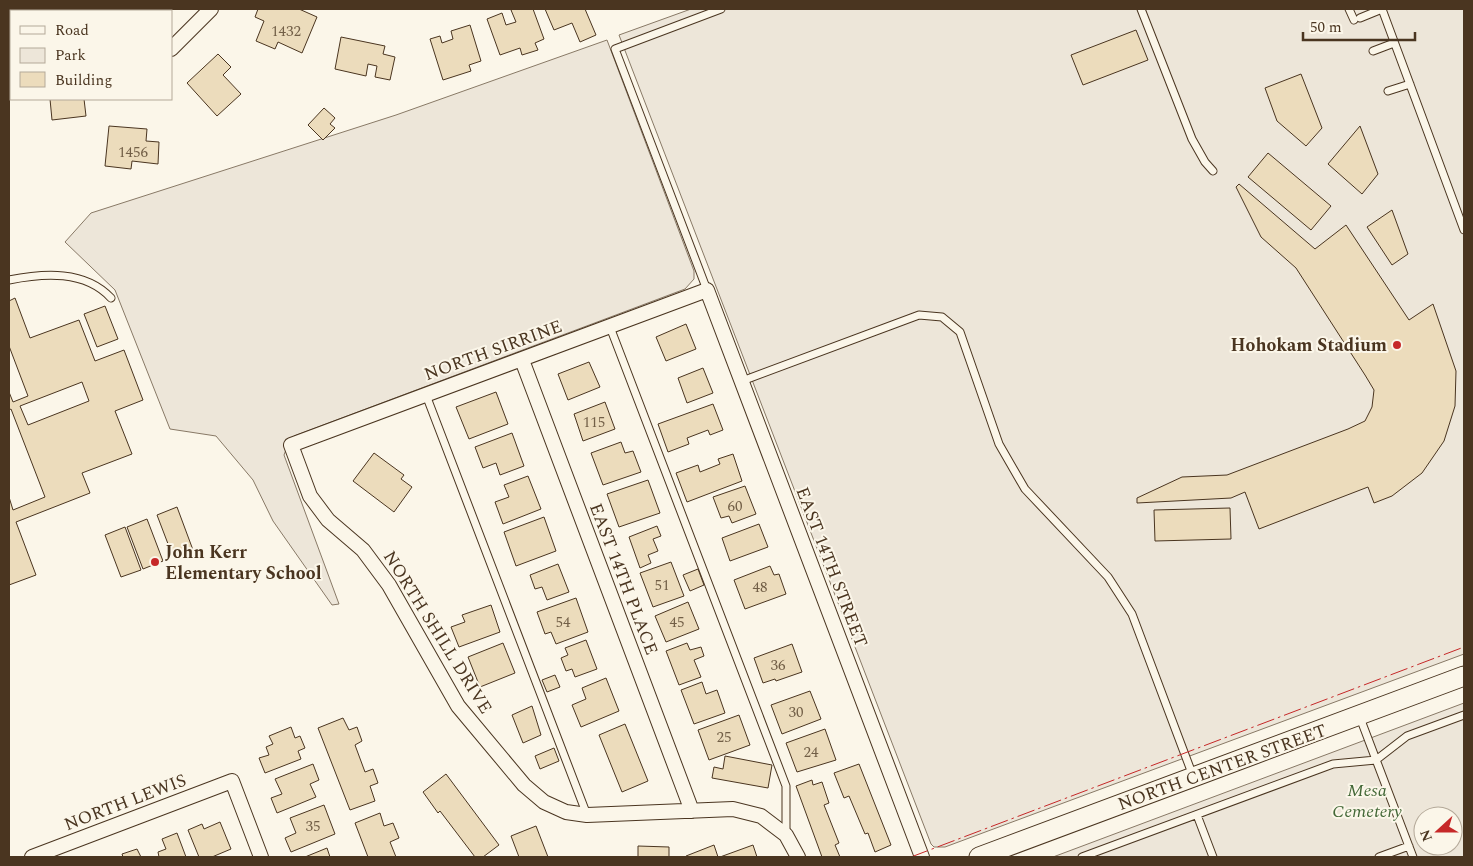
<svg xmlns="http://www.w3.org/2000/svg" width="1473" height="866" font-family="Spectral,serif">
<rect width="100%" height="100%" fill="#fbf6e9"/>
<path fill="#ede6d9" stroke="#887966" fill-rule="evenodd" d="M691,9H1464V654L945,847H934L931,844L619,35Z
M607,40L694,271V279L685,289L294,436L289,442L284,455L339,604L332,605L273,521L253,480L216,436L170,429L115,290L65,242L91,213L396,115Z
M1464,703V857H1053ZM1423,816H1453V846H1423Z"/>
<path fill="#ecdcbc" stroke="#4a3520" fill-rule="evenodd" d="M84,9H139L140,10L85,11Z
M258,9H299L317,17L302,53L278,42L275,49L256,41L264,21L255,17Z
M514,9H533L544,39L535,43L538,50L522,55L520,48L500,55L487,19L502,13L506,25L516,22L511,10Z
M545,9H585L596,35L580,42L572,23L554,30Z
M470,25L481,61L469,65L471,71L443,80L430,39L440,36L442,43L453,39L451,31Z
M1136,30L1148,60L1083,85L1071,55Z
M341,37L385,46L383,54L395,57L390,80L375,77L377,66L368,64L366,76L335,69Z
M218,54L231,67L223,75L241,94L217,116L187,83Z
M1301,74L1322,128L1306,146L1277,121L1265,88Z
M50,99H84L86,116L52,120Z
M324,108L335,118L330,124L335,128L323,140L308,125Z
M109,126L147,129L146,141L159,142L158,164L132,161L131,169L105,166Z
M1360,126L1378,174L1362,194L1328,164Z
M1268,153L1331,206L1311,230L1248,177Z
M1239,184L1315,249L1346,225L1409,320L1433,304L1456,371L1455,406L1444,441L1422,473L1392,496L1374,503L1368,487L1259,529L1245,492L1231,498L1137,503V498L1182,477L1227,475L1348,429L1365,421L1372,407L1374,390L1365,375L1296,268L1261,237L1236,187Z
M1392,210L1408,254L1392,265L1367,227Z
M15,298L30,338L79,320L95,361L124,350L143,400L115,411L132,454L82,473L90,493L16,522L36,575L9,585V497L13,510L45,497L11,409L9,410V392L13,402L28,396L9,346V301ZM82,382L89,401L28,425L20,406Z
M105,306L118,339L97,347L84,314Z
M686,324L696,349L666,361L656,337Z
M589,362L600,387L568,400L558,374Z
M703,368L713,393L687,403L678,378Z
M496,392L508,424L469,439L456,407Z
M605,402L615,429L583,441L574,414Z
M713,404L723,430L710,435L708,430L687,438L689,444L668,452L658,424Z
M512,433L524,466L500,475L496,463L483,468L475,447Z
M621,442L625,453L633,451L641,472L603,485L591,453Z
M374,453L404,475L401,479L412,487L394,512L353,481Z
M733,454L742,481L687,502L676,473L698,465L700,472L720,464L718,459Z
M528,476L541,509L503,524L495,502L509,497L504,485Z
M648,480L660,513L619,527L607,494Z
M745,486L756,514L732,523L729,516L721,518L713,497Z
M177,507L193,550L173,557L157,515Z
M1230,508L1231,539L1155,541L1154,510Z
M544,517L556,551L516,566L504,532Z
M147,519L163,561L143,569L127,527Z
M759,524L768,547L730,561L722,538Z
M657,526L661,536L653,539L658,551L648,555L651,563L640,568L629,537Z
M125,527L141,570L121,577L105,535Z
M671,562L684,596L653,607L640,573Z
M558,564L569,592L547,600L542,587L535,589L530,575Z
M770,566L774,575L779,574L786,594L745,609L734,580Z
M698,569L704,585L690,591L683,575Z
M576,598L588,632L556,644L551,632L545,634L537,612Z
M688,602L699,629L666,642L655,616Z
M491,605L500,632L459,647L451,627L465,622L462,615Z
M586,640L597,669L575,677L572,669L566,671L561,658L568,655L565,648Z
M503,643L515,673L480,687L468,657Z
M687,643L690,650L701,647L704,656L694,660L701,677L679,685L666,651Z
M792,644L802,672L776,681L775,679L763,683L754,658Z
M555,675L560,687L547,692L542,680Z
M606,678L619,711L581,727L572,705L586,699L582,688Z
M702,682L706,694L717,690L725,713L694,724L681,690Z
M810,691L821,719L782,734L771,705Z
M532,706L541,735L523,743L512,715Z
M739,715L750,745L709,760L698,730Z
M343,718L349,730L357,727L362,741L355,745L365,772L373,769L378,783L370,786L375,801L350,810L318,728Z
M625,724L648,781L622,792L599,735Z
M291,727L295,738L300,736L305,748L298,751L301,759L265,773L259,758L269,755L266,747L273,744L269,736Z
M825,729L836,760L797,772L786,743Z
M554,748L559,761L540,769L535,756Z
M725,756L772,765L768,788L712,778L714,767L723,769Z
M313,764L319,780L310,784L316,797L277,813L271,798L282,794L275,779Z
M859,764L891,845L875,852L868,833L865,834L849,796L844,798L834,773Z
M446,774L499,845L483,857H475L440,811L438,813L423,792Z
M812,780L813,785L822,782L829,803L824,805L839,843L835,845L840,857H822L796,786Z
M324,805L335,834L291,852L285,838L296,833L290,818Z
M380,813L384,826L393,823L399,838L390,842L396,857H368L355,823Z
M220,822L231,849L212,857H199L188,830L202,824L204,829Z
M536,826L548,857H519L511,836Z
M177,833L186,857H159L158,852L166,849L162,839Z
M714,845L718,857H686V856Z
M753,845L757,857H720Z
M638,846L669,847V857H638Z
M327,848L330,857H305Z
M137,849L141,857H123L122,854Z"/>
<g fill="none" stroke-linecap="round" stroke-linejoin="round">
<g stroke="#4a3520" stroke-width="9">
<path id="lane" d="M1141,9L1192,139L1205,162L1213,171
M1349,9L1354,20
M1382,9L1464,230
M1360,18L1382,9
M1373,51L1394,43
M1388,91L1410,84
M9,280C44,273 85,270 111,298
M707,290L615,49L721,9
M610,327L786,786V835
M742,381L919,315L942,317L960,332L999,444L1025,489L1108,577L1132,614L1193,776
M426,395L587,815
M1359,715L1413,857
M1197,815L1213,857
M1082,857L1333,764L1376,760L1407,736L1464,715
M1379,857L1409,846"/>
</g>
<g stroke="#4a3520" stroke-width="16">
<path id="street" d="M171,49L211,9
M522,360L692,811
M32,857L232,781L261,857
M798,857L786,835L761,816L733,809L587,815L566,812L544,802L524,785L458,706L389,585L363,550L328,520L310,496L291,445L707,290L922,857"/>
</g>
<g stroke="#4a3520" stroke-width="21">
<path id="secondary" d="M979,857L1464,676"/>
</g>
<use href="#lane" stroke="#fbf6e9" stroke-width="7"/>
<use href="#street" stroke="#fbf6e9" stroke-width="14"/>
<use href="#secondary" stroke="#fbf6e9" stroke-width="19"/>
<path stroke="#c62828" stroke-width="1" stroke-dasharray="18 4 2.5 4" stroke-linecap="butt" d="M911,857L1464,647"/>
</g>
<g fill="#c62828" stroke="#fbf6e9" stroke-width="2">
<circle cx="1397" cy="345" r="5"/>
<circle cx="155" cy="562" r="5"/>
</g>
<g text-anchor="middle" stroke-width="4" stroke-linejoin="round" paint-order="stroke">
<g font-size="15" fill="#725f47">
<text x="286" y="36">1432</text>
<text x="133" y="157">1456</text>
<text x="594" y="427">115</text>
<text x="735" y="511">60</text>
<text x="662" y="590">51</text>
<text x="760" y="592">48</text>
<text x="563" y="627">54</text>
<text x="677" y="627">45</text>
<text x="778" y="670">36</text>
<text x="796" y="717">30</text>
<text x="724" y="742">25</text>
<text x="811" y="757">24</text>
<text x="313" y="831">35</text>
</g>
<g font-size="18" font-weight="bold" fill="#4a3520" stroke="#fbf6e9" text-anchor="end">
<text x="1387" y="351">Hohokam Stadium</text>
<text x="165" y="558" text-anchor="start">John Kerr<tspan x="165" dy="21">Elementary School</tspan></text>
</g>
<g font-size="18" fill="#4a3520" stroke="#fbf6e9">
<text transform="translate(493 350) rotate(-20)" y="6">NORTH SIRRINE</text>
<text transform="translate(832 567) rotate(69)" y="6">EAST 14TH STREET</text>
<text transform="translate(624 579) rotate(69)" y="6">EAST 14TH PLACE</text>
<text transform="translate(438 632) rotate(58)" y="6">NORTH SHILL DRIVE</text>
<text transform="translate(1222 767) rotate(-20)" y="6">NORTH CENTER STREET</text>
<text transform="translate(125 802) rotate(-21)" y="6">NORTH LEWIS</text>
</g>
<g font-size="18" font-style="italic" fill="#436837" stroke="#fbf6e9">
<text x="1367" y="796">Mesa<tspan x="1367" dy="21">Cemetery</tspan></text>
</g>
</g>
<rect width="1473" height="866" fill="none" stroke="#4a3520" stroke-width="20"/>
<rect x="10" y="10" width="162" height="90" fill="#fbf6e9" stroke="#b4a999"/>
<rect x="20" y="26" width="25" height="8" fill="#fbf6e9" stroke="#b4a999"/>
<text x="55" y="35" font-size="15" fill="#4a3520">Road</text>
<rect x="20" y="48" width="25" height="15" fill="#ede6d9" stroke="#b4a999"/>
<text x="55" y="60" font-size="15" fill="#4a3520">Park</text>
<rect x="20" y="72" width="25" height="15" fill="#ecdcbc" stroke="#b4a999"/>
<text x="55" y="85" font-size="15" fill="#4a3520">Building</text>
<g transform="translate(1438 831) rotate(249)"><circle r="24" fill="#fbf6e9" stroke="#b4a999"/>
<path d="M0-4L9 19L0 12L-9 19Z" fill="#c62828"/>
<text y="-8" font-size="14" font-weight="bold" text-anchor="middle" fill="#4a3520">N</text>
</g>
<path d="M1303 32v8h112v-8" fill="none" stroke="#4a3520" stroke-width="2.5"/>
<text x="1310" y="32" font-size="15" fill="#4a3520" stroke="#fbf6e9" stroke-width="4" paint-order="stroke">50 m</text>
</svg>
